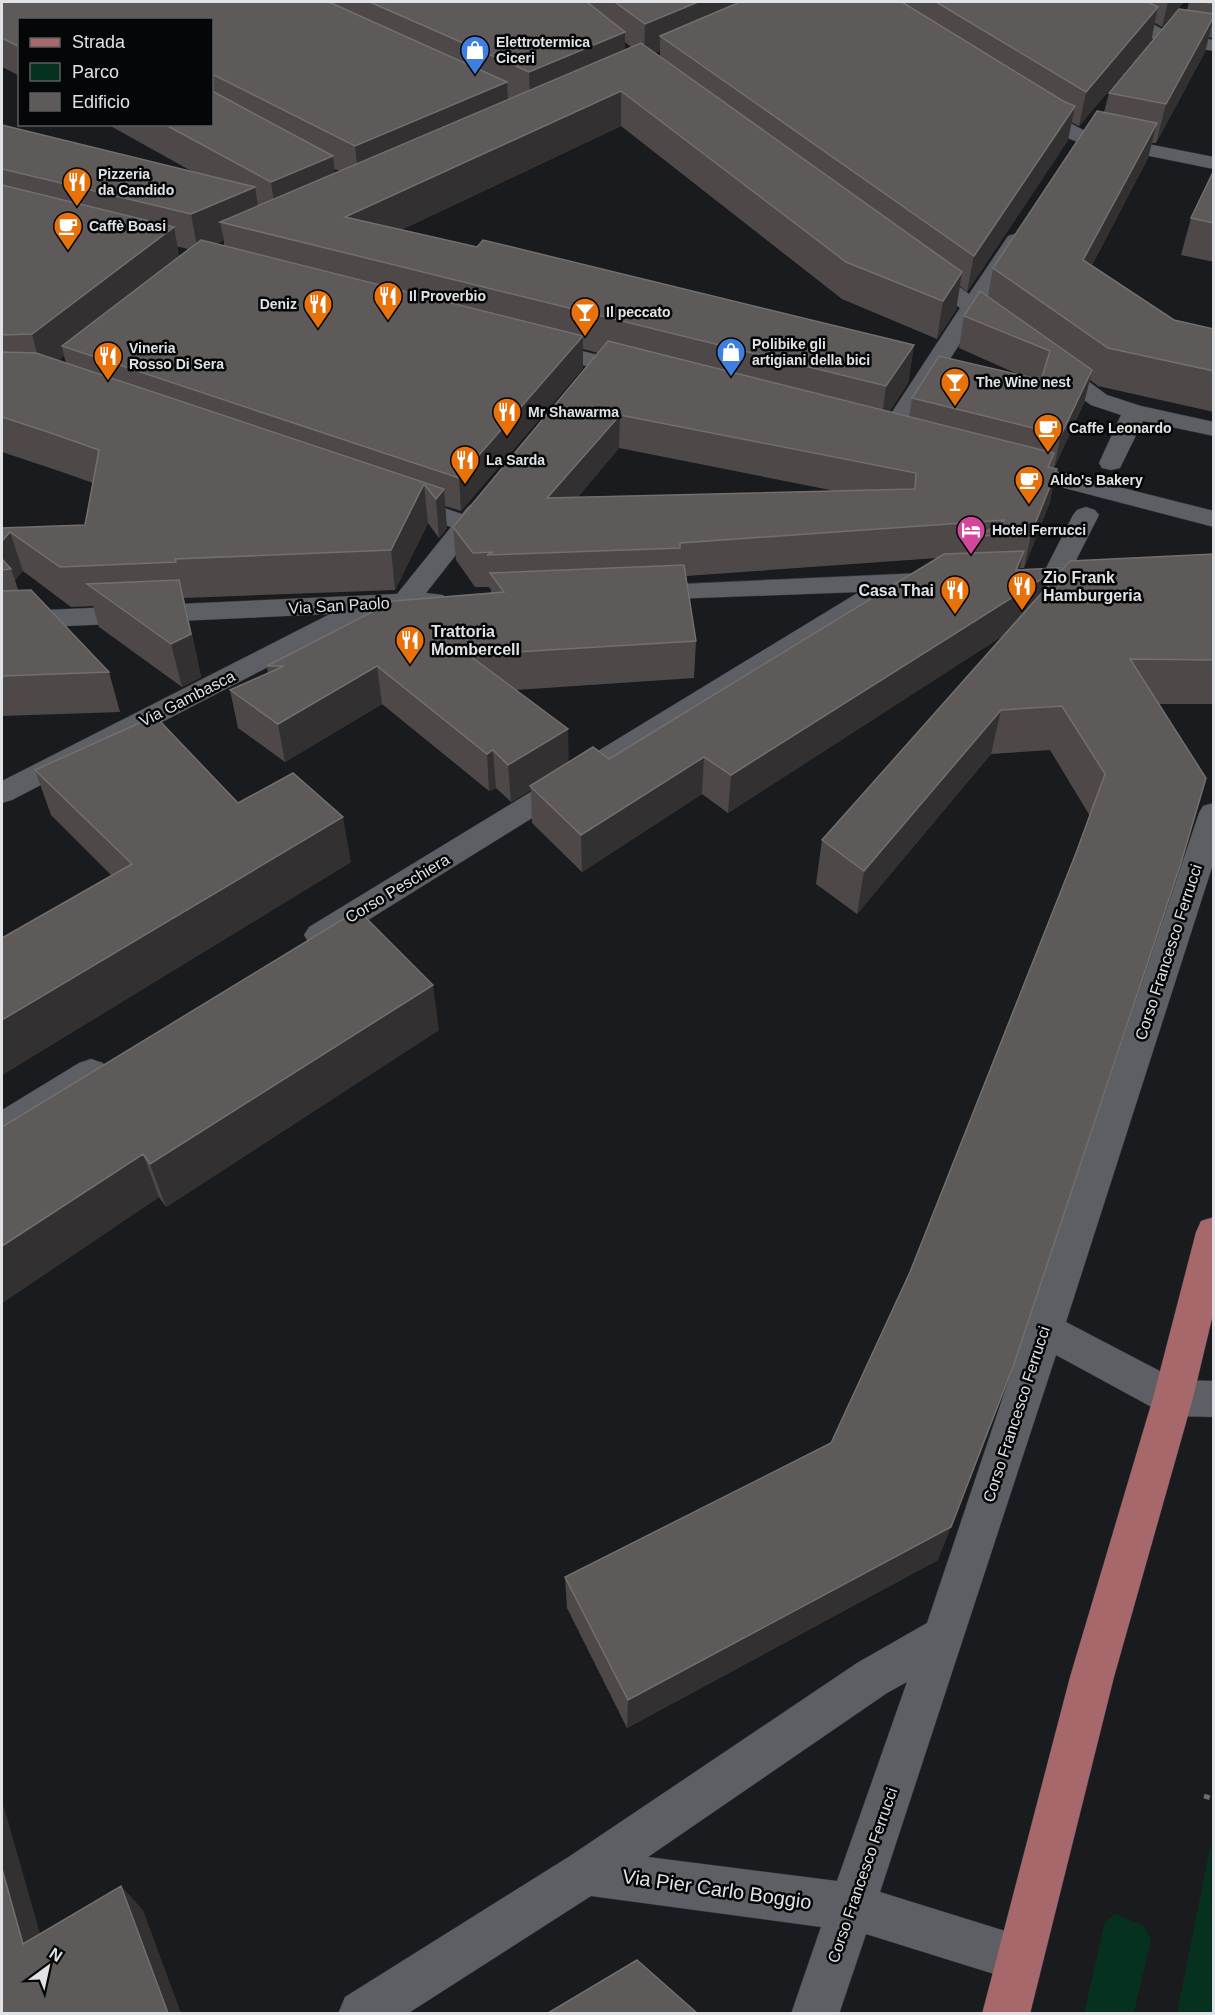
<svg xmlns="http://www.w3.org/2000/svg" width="1215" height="2015" font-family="Helvetica,sans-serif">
<rect width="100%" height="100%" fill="#191b1e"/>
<path fill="#07311f" d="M1211,1843L1213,2013H1177Z
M1115,1914L1144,1926L1151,1939L1134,2013H1084L1105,1922Z"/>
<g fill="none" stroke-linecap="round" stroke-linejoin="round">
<g stroke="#353639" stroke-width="1">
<path id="minor" d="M1093,2H1114L1169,33L1214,40V51L1158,42Z
M1031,102L1087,132L1214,157V169L1075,141L1057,134L1024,112L1021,108L1024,104Z
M1015,234L1022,236L1026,240L984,305L1017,332L1014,337C998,341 987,329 975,320L898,440L889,442L880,440L877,435L960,308L911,270L914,265H930L969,294L1008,236Z
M538,340L642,366L646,371L642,376L634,378L530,352L527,347L530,342Z
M1050,357L1058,359L1107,395L1141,406L1214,422V436L1143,421L1120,468L1111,470L1102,468L1099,463L1121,415L1091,405L1042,369L1038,364L1042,359Z
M1012,460L1214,511V527L1003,472L1000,467L1003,462Z
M403,494L462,514C470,503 475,500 488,504L492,509L426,593L443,595L447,601L443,607L374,612L12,800L2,803V781L330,614L2,629V612L397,594L451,527L394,507L390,502L394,497Z
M1086,507L1095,510L1099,515L1068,576L1064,582L1055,584L1046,582L1042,576L1073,515L1077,510Z
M944,572L953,574L957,580L953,586L899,590L331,943L320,947L309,943L304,935L309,927L859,592L645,600L636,598L632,592L636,586Z
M1214,803V861L1066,1322L1177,1380L1214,1381V1417L1173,1416L1159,1411L1056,1355L880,1892L1037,1941L1044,1958L1037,1975L1020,1982L866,1934L839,2014H791L821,1927L591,1896L407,2014H338L345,1997L570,1856L857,1663L927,1623L1199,813L1203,806ZM907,1682L837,1881L648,1857L887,1693Z
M91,1059L103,1063L108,1073L103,1083L14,1137L2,1141V1110L79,1063Z"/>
</g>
<g stroke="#353639" stroke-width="1">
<path id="major" d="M1214,1217V1310L1193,1398L1114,1677L1030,2014H982L1070,1677L1153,1398L1196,1232L1201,1221Z"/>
</g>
<path stroke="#6a6c6f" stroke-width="4.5" stroke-dasharray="6 4" stroke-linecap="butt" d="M1204,1796L1214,1799"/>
<use href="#minor" fill="#5d5f64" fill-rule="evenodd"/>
<use href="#major" fill="#a6686a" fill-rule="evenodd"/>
</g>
<path fill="#4e4948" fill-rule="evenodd" d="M2,2H1184L1162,27L1155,23L1151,41L1079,126L1071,122L1068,140L967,292L960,286L956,310L937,339L842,299L621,126L401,230L914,345L908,383L889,412L909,417L912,398L1022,376L959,348L964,316L988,296L993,268L1104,112L1109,93L1187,10L1189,2H1214V36L1212,38L1209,37L1205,52L1156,143H1152L1148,158L1092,265L1174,320L1214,329V412L1098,386L1090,380L1084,403L1054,468L1050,502L1024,568H1020L1019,570L1059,568L1058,574L1214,554V704H1159L938,1560L627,1728L567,1608L565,1577L831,1443L910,1272L1076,853L1090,816L1050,750L991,754L857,914L816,884L822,840L1004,635L728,813L702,794L582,872L532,823L531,790L511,802L496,788L489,791L382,704L285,762L238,728L230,690L268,673L267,666L491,593V589H490L489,587H475L456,560L453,527L598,353L583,349V368L461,511L445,506L447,528L439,538L428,523L395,590L184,598L201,677L182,687L99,627L93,606L71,607L23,571L15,580L18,590L109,672L120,712L2,716V528L85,525L93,483L62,472L2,452V125L193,172L107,124H212V20H20V76L2,67ZM625,42L631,47L625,50ZM660,51V56L655,53ZM334,169L340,171L335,174ZM224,240V246L216,244ZM177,247H180L188,249L179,256ZM64,356L66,363L59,360ZM619,448L835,491L577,498ZM937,558L609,759L569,762L516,690L694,678L696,641L686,576Z
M1214,170V262L1181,255L1191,218Z
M35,770L238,803L351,862L2,1075V938L111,875L51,815Z
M439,1030L166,1207L159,1197L2,1303V1127Z"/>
<path fill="#323030" d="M698,2H774L660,36V51L644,57L645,24Z
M1168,2H1184L1162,27Z
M1158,7L1151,41L1079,126L1086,92Z
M1214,16L1205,52L1156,143L1166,104Z
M625,32V65L530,107L529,72Z
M507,82L509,116L359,182L355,146Z
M621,91V126L350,254L345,217Z
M1075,106L1068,140L967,292L974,256Z
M1157,123L1148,158L1075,297L1083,260Z
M333,156L337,191L276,217L271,182Z
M255,187L261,224L220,222L224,240L198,252L191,214Z
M174,227L181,265L62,346L64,356L42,373L32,334Z
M962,272L956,310L937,339L943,301Z
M583,336V368L461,511L459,478Z
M914,345L908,383L881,424L886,386Z
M1092,370L1084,403L1054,468L1061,435Z
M620,415L619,448L548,532L547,498Z
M1057,469L1050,502L1024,568L1031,534Z
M424,484L428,523L395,590L391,550Z
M444,489L447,528L439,538L436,499Z
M10,532L23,571L15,580L11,569L2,570V541Z
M1024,551L1015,588L1059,568L1050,605L728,813L731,775L1016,570Z
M179,580L201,677L182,687L171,644Z
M377,666L382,704L285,762L278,724Z
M1001,710L991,754L857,914L864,871Z
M568,729L569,766L530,786L531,790L511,802L508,765Z
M493,750L496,788L489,791L487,754Z
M704,757L702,794L582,872L581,835Z
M343,817L351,862L2,1075V1020Z
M433,985L439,1030L166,1207L150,1164Z
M143,1154L159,1197L2,1303V1246Z
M951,1527L938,1560L627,1728L628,1700Z
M2,1800L49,1965L23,1944L2,1869Z
M121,1886L143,1910L181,2013H168Z"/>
<path fill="#5e5a59" stroke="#726f6f" stroke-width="1.5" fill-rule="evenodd" d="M2,2H329L507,82L355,146L212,74V20H20V47L2,38Z
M370,2H587L625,32L529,72Z
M615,2H698L645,24Z
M740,2H902L1063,101L1075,106L974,256L660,36Z
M936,2H1148L1158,7L1086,92Z
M1200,2H1214V3Z
M1179,9L1214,14V16L1166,104L1109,93Z
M641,43L962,272L943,301L846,262L621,91L345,217L477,247L483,240L914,345L886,386L220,222Z
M212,91L333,156L271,182L164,124H212Z
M1097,111L1157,123L1083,260L1174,320L1214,329V371L1108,348L993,268Z
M2,125L255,187L191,214L2,169Z
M1214,170V223L1191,218Z
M2,185L174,227L32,334L2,335Z
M201,240L583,336L459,478L62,346Z
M980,291L1092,370L1061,435L912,398L939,356L1041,380L1050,351L964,316Z
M608,341L1054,453L1048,467L1057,469L1031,534L979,536L1005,520L680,543V548L487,555L493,552L473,553L453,527ZM620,415L916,473L915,489L547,498Z
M2,352L36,353L444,489L436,499L424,484L391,550L175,559L176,562L60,567L10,532L2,541V528L85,525L99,450L51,433L2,417Z
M1024,551L1016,570L1059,568L731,775L704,757L581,835L530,786L593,747L609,759L944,554Z
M1214,554V660L1130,659L1206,778L1181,863L1014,1364L951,1527L628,1700L565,1577L831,1443L910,1272L1076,853L1105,774L1062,706L1001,710L864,871L822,840L1070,561Z
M2,559L11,569L2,570Z
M684,565L696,641L469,655L568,729L508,765L493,750L487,754L377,666L278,724L230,690L284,666H267L393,601L504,592L490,573Z
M179,580L191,634L171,644L87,584Z
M31,590L109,672L2,676V591Z
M155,716L238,803L293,773L343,817L2,1020V938L132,864L35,770Z
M358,910L433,985L150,1164L143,1154L2,1246V1127Z
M2,1869L23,1944L121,1886L168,2013H2Z
M637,1960L697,2013H548Z"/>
<defs>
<g id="shop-pin" transform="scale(1.5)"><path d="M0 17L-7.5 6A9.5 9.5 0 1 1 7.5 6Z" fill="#3f7fe0" stroke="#050607"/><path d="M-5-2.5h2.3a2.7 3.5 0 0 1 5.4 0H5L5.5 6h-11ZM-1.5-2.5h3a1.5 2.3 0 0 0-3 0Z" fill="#fff"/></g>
<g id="restaurant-pin" transform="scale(1.5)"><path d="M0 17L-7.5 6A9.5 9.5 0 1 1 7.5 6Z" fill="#e8710a" stroke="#050607"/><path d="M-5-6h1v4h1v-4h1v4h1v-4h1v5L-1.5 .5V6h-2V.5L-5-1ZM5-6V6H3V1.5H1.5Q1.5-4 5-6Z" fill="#fff"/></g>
<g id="cafe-pin" transform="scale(1.5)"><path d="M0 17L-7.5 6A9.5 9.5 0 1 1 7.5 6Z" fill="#e8710a" stroke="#050607"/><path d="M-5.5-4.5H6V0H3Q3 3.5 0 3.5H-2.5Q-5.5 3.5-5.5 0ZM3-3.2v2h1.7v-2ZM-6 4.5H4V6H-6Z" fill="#fff"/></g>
<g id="bar-pin" transform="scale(1.5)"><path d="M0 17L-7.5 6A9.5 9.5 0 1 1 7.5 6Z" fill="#e8710a" stroke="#050607"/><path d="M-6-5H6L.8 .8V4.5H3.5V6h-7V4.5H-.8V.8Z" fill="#fff"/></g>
<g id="hotel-pin" transform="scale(1.5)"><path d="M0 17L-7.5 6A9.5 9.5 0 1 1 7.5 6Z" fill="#d1479c" stroke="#050607"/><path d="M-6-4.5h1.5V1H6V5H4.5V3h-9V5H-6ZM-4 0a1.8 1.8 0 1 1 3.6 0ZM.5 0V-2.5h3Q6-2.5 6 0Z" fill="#fff"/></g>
</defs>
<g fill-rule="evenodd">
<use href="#shop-pin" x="475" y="50"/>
<use href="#restaurant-pin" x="77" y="182"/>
<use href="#cafe-pin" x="68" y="226"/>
<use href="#restaurant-pin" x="388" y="296"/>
<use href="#restaurant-pin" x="318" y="304"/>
<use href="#bar-pin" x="585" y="312"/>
<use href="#shop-pin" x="731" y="352"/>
<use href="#restaurant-pin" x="108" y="356"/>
<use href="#bar-pin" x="955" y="382"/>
<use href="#restaurant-pin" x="507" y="412"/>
<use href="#cafe-pin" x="1048" y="428"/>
<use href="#restaurant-pin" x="465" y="460"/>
<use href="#cafe-pin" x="1029" y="480"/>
<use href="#hotel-pin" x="971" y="530"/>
<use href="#restaurant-pin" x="1022" y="586"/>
<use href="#restaurant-pin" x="955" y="590"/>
<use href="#restaurant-pin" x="410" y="640"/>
</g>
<g text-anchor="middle" stroke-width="5" stroke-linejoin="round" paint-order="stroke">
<g font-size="14" font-weight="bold" fill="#e1e2e5" stroke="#050607" text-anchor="start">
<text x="496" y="47">Elettrotermica<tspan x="496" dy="16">Ciceri</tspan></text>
<text x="98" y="179">Pizzeria<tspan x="98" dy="16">da Candido</tspan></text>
<text x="89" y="231">Caffè Boasi</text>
<text x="409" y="301">Il Proverbio</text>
<text x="297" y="309" text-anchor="end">Deniz</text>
<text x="606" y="317">Il peccato</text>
<text x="752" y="349">Polibike gli<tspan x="752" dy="16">artigiani della bici</tspan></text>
<text x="129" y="353">Vineria<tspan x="129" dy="16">Rosso Di Sera</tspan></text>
<text x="976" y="387">The Wine nest</text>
<text x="528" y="417">Mr Shawarma</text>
<text x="1069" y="433">Caffe Leonardo</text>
<text x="486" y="465">La Sarda</text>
<text x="1050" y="485">Aldo's Bakery</text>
<text x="992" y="535">Hotel Ferrucci</text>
</g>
<g font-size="16" font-weight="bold" fill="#e1e2e5" stroke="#050607" text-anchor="start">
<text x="1043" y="583">Zio Frank<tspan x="1043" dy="18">Hamburgeria</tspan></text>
<text x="934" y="596" text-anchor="end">Casa Thai</text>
<text x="431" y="637">Trattoria<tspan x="431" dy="18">Mombercell</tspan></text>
</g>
<g font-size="16" fill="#e1e2e5" stroke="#050607">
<text transform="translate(339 605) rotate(-3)" y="6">Via San Paolo</text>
<text transform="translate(187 698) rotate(-27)" y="6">Via Gambasca</text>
<text transform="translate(397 888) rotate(-31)" y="6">Corso Peschiera</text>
<text transform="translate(1168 952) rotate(-72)" y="6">Corso Francesco Ferrucci</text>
<text transform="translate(1016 1414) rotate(-72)" y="6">Corso Francesco Ferrucci</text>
<text transform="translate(862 1875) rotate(-71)" y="6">Corso Francesco Ferrucci</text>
</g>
<g font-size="20" fill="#e1e2e5" stroke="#050607">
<text transform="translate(717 1889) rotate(8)" y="7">Via Pier Carlo Boggio</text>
</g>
</g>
<rect width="1215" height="2015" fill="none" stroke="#e1e2e5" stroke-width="6"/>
<rect x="18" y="18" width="195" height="108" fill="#050607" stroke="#5d5e60" stroke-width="1.5"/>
<rect x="30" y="38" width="30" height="9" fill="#a6686a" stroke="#5d5e60" stroke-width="1.5"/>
<text x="72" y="48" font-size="18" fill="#e1e2e5">Strada</text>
<rect x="30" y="63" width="30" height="18" fill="#07311f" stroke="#5d5e60" stroke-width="1.5"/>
<text x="72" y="78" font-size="18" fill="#e1e2e5">Parco</text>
<rect x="30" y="93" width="30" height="18" fill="#5e5a59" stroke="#5d5e60" stroke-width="1.5"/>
<text x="72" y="108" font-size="18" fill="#e1e2e5">Edificio</text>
<g transform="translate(48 1967) rotate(33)" stroke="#050607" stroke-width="4.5" paint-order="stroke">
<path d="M0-4.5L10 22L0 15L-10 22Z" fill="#e1e2e5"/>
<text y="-9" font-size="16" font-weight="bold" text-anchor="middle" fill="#e1e2e5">N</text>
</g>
</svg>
